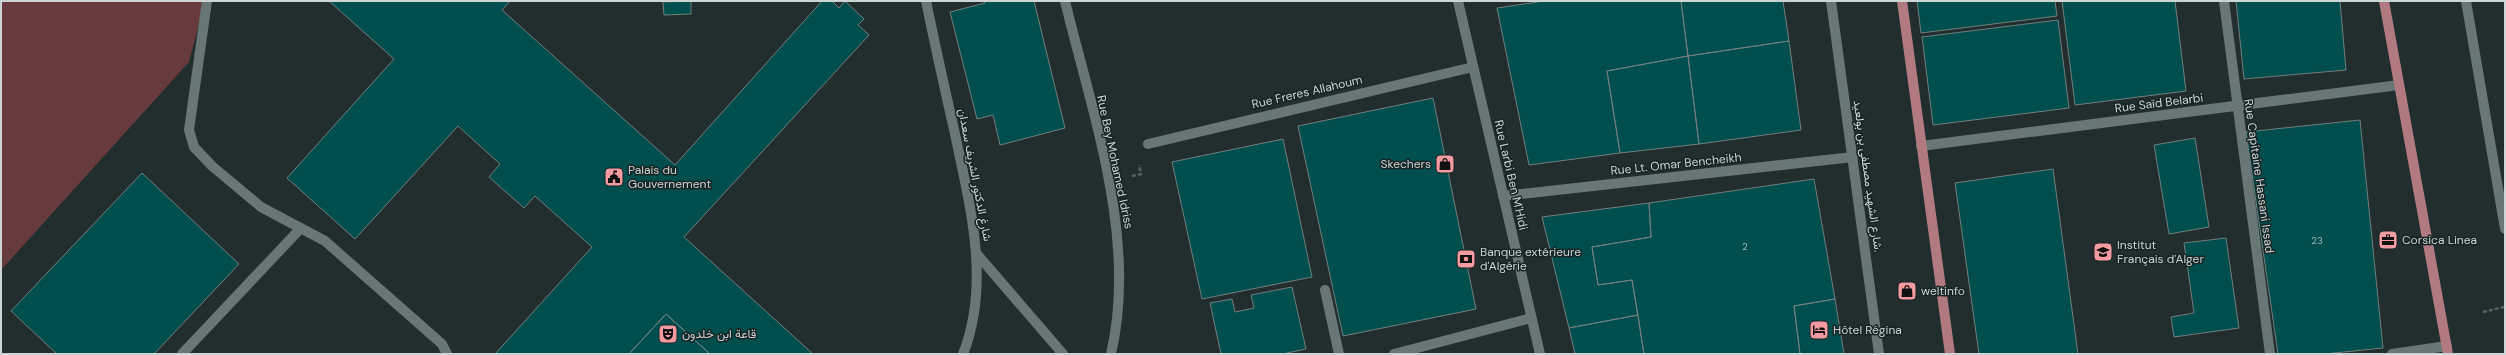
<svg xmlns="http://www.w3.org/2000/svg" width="2506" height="355" font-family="'DM Sans',Vazirmatn,sans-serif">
<rect width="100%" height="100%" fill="#222e2d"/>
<path fill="#673b3e" d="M1,1H205L189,62L1,270Z"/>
<path fill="#014e4e" stroke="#717f7e" d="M329,1H510L502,10L675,165L822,1H832L839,8L845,1L864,19L858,25L869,35L684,237L813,354H710L666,314L629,354H495L592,247L535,196L524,208L489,177L500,164L458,126L355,239L287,178L394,59Z
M691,1V14L664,15L663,2Z
M984,1H1034L1065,128L1000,145L993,115L977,119L950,12L985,3Z
M1544,1H1681L1688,56L1607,71L1620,153L1529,165L1497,8Z
M1681,1H1783L1789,41L1688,56Z
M1917,1H2055L2057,16L1921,33Z
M2062,1H2175L2186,91L2075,105Z
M2236,1H2340L2346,70L2244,79Z
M2058,20L2069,108L1933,125L1922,37Z
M1789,41L1801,130L1699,144L1688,56Z
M1688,56L1699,144L1620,153L1607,71Z
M1433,98L1476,309L1343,336L1298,126Z
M2360,120L2383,348L2324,354H2278L2246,132Z
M2195,138L2209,227L2169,234L2154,145Z
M1283,139L1312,277L1202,299L1172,162Z
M2053,169L2078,354H1979L1955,183Z
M142,173L239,264L154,354H57L11,311Z
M1814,179L1835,299L1794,306L1800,354H1644L1632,280L1598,285L1592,247L1651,237L1649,203Z
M1649,203L1651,237L1592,247L1598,285L1632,280L1638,315L1569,328L1542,217Z
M2226,238L2239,328L2174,337L2171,317L2194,313L2184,243Z
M1292,287L1306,349L1282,354H1221L1210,303L1232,299L1235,312L1254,308L1251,295Z
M1835,299L1844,354H1800L1794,306Z
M666,314L710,354H629Z
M1638,315L1644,354H1575L1569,328Z"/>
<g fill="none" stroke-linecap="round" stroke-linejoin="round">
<path stroke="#586262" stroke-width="2.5" stroke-dasharray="4 2" stroke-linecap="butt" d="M1132,176L1141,174L1139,165
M2483,312L2504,307L2505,309"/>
<path stroke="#697676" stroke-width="10" d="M207,1L189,130L194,147L212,166L261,207L325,241L442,344L447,354
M182,354L301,228"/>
<path stroke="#697676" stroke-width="10" d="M1065,1C1092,113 1138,239 1111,354
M2224,1L2270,354
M2466,1L2505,229
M1148,144L1473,67
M1921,146L2399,85
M1503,196L1853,157
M976,253L1063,354
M1325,290L1339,354
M1394,354L1531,318
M2392,354L2447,346"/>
<path stroke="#697676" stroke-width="10" d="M926,1C935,45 945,90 955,134C970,206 991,283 963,354
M1458,1L1540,354
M1831,1L1879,354"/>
<path stroke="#b17a80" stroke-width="10" d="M1902,1L1950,354
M2384,1L2448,354"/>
</g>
<defs>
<g id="shop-square" transform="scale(1)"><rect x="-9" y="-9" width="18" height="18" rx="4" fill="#f49aa1" stroke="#182424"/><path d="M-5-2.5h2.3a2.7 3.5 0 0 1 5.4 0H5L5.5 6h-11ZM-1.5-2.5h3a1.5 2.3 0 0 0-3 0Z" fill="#111"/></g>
<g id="civic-square" transform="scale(1)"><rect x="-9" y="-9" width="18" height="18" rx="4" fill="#f49aa1" stroke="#182424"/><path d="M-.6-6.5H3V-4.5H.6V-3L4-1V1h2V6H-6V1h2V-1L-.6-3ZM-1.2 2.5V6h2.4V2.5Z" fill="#111"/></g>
<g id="office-square" transform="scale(1)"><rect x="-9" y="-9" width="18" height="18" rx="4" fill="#f49aa1" stroke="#182424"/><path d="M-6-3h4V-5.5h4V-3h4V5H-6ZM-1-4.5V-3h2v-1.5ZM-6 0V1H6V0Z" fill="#111"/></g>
<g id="university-square" transform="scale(1)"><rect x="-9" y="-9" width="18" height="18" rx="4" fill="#f49aa1" stroke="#182424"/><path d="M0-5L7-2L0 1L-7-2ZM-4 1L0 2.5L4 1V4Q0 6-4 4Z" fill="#111"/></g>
<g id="bank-square" transform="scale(1)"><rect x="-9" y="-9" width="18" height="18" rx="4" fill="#f49aa1" stroke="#182424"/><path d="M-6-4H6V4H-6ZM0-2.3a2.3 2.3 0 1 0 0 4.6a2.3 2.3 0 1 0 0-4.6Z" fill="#111"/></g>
<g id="hotel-square" transform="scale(1)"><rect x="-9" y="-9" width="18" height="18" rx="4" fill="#f49aa1" stroke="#182424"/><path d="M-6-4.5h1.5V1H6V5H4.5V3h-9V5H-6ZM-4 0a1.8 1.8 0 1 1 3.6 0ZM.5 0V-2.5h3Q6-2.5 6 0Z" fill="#111"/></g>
<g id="theatre-square" transform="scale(1)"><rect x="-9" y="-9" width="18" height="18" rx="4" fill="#f49aa1" stroke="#182424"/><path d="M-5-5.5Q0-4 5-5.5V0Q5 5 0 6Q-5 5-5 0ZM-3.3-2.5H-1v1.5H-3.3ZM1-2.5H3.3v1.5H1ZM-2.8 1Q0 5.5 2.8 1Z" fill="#111"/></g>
</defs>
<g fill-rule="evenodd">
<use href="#shop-square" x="1445" y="164"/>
<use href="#civic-square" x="614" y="177"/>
<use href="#office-square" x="2388" y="240"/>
<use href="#university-square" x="2103" y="252"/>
<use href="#bank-square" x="1466" y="259"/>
<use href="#shop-square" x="1907" y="291"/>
<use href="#hotel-square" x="1819" y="330"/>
<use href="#theatre-square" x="668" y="334"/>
</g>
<g text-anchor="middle" stroke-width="3" stroke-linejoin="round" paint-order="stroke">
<g font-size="10" fill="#9ab2b2">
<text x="2317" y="244">23</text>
<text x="1745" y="250">2</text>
</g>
<g font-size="12" fill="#cdd4d4" stroke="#182424">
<text transform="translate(1307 92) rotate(-13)" y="4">Rue Freres Allahoum</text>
<text transform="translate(2159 103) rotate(-7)" y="4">Rue Saïd Belarbi</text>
<text transform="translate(1115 162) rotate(78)" y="4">Rue Bey Mohamed Idriss</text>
<text transform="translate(1676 164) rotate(-6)" y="4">Rue Lt. Omar Bencheikh</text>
<text transform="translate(975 175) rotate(79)" y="4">شارغ الدكتور الشريف سعدان</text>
<text transform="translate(1511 175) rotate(77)" y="4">Rue Larbi Ben M'Hidi</text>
<text transform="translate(1868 176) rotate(82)" y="4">شارع الشهيد مصطفى بن بولعيد.</text>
<text transform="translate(2259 176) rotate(82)" y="4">Rue Capitaine Hassani Issad</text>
</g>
<g font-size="12" fill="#cdd4d4" stroke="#182424" text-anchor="start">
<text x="1431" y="168" text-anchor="end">Skechers</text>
<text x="628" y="174">Palais du<tspan x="628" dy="14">Gouvernement</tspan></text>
<text x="2402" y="244">Corsica Linea</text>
<text x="2117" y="249">Institut<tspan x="2117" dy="14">Français d'Alger</tspan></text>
<text x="1480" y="256">Banque extérieure<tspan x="1480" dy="14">d'Algérie</tspan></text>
<text x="1921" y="295">weltinfo</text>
<text x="1833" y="334">Hôtel Régina</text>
<text x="682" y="338">قاعة ابن خلدون</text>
</g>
</g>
<rect width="2506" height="355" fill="none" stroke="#cdd4d4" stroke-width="4"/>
</svg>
